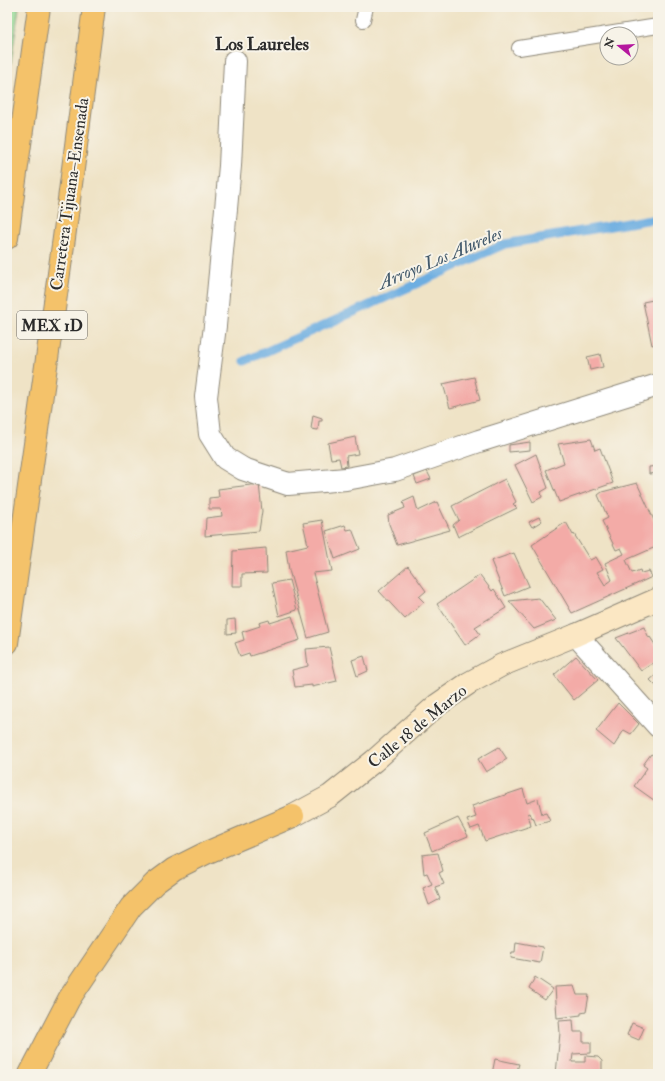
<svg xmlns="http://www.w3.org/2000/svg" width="665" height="1081" font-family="'IM FELL Double Pica',serif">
<rect width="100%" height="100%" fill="#f7f3e8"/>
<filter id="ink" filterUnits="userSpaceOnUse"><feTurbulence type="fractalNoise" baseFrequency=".025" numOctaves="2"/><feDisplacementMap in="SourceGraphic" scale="8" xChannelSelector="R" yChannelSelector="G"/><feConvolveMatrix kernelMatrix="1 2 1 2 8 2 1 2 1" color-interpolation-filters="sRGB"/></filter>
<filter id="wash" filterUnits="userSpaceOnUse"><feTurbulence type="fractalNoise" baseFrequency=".012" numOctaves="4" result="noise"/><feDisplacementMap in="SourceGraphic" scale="16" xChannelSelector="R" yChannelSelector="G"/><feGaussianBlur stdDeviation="0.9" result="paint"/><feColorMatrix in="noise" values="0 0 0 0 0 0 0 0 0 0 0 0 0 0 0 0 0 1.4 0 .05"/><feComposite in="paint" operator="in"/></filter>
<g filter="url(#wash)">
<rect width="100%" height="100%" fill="#efe3c6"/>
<path fill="#93da95" stroke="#5f8260" d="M7,7H19L7,91Z"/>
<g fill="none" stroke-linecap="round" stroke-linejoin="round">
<path stroke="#6daee1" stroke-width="9" d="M245,361L505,244L658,218"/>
</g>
<g id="blocks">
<path fill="#f3aba7" d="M658,299V343L652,345L643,302Z
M600,354L603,367L590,370L587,357Z
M474,377L480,400L450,408L443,384Z
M313,415L322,418V421H319L318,430L311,429Z
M355,437L358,454L346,456L347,466L341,467L339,458L331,459L328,443Z
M591,439L595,450L600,448L613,483L559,502L546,470L564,463L558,444Z
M530,442V450L509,452V445Z
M536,454L548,488L541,492L542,497L533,502L515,465Z
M658,466V473L649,474V467Z
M427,471L431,479L417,484L414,476Z
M505,479L516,502L513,504L517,508L458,537L453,525L459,520L452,506Z
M637,483L658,529V546L626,560L632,573L640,570L641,573L649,571L652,577L572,613L532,545L566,522L573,535L574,534L590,560L596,557L603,569L597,572L605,585L612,580L605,563L624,554L621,548L616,550L602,521L608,518L598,495L602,492Z
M259,484L262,511L259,531L205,536L206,518L222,516L221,509H209V498L219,497L218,489Z
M414,497L418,511L437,502L450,530L397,545L389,524L388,515L405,508L403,502Z
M539,517L542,521L532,527L529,522Z
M322,520L332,571L313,573L328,632L308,638L289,570L286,550L308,545L303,523Z
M345,525L347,530L352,529L360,549L335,559L326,531Z
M266,548L267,573L242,574V586H232L233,551Z
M514,553L529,586L505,596L491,561Z
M408,566L426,591L419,597L424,602L405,619L379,591Z
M480,575L492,591L494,589L506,608L475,627L480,634L465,645L437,604Z
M289,580L297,610L279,616L272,583Z
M539,598L556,620L534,629L509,601Z
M292,616L300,640L250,656L249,653L240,656L235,643L244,640L242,632L260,626L259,623L269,620L270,623Z
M235,619L236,633L227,634V620Z
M644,627L649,638L650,637L656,646L658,644V672L653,663L641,671L616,638Z
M329,647L337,681L312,687V685L295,687L292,670L308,666L306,649Z
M364,656L368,671L357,676L352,660Z
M576,656L598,680L574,700L554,675Z
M658,673V688L650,680Z
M618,703L639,724L631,734L624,730L614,746L596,731Z
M499,747L507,759L486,772L478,759Z
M651,754L658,758V803L634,786L647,768L643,765Z
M523,789L527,803L538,799L542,814L546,813L550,821L536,825L533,817L532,818L530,813L528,814L531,826L485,841L479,826L471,829L467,820L476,817L472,806Z
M458,818L468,836L432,851L425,833Z
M438,853L443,871L439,873L444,884L435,887L440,899L429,905L423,888L432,884L427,873L424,874L422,855Z
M516,942L543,947L540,963L511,958L512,952H515Z
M535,977L553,989L545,1000L529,989Z
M574,986L577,995H589L586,1012L581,1013V1015L557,1018L555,987Z
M573,1020L574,1032H583V1042H591V1053L573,1054L572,1062H585V1056L598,1057L602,1061V1074H556L560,1033L559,1021Z
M632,1023L644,1028L639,1040L627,1035Z
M495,1059L519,1064L516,1074H492Z"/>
</g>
</g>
<g filter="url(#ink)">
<use href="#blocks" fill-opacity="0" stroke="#8d8778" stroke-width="1"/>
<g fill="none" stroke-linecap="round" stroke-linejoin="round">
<g stroke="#8d8778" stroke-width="16">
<path id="service" d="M363,20L366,7
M519,48L658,26"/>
</g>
<g stroke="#8d8778" stroke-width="24">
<path id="minor" d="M235,61L230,166L215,326L206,397L210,434L225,458L243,469L288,484L346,479L395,470L479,441L658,385
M576,635L658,726"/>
</g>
<g stroke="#8d8778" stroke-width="24">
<path id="secondary" d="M293,816L330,796L374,761L437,705L469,683L502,665L576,635L658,599"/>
</g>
<g stroke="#8d8778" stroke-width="24">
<path id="trunk" d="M7,643L64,238L94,7
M30,1074L69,999L131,907L155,883L174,869L206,853L293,816"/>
</g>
<g stroke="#8d8778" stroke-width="24">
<path id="motorway" d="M7,238L39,7"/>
</g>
<use href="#service" stroke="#fff" stroke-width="14"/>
<use href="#minor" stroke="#fff" stroke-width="22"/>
<use href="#secondary" stroke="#fbe7c3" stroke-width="22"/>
<use href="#trunk" stroke="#f4c26a" stroke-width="22"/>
<use href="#motorway" stroke="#f4c26a" stroke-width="22"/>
</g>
</g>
<g text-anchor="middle" stroke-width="4" stroke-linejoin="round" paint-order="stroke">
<rect fill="#f7f3e8" stroke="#686764" stroke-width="1" x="17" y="311" width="70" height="28" rx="3"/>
<g font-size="16" font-weight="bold" fill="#2b2b2b">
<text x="52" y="331">MEX 1D</text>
</g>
<g font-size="17" fill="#2b2b2b" stroke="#f7f3e8">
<text transform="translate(69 194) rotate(-82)" y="6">Carretera Tijuana–Ensenada</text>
<text transform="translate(417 726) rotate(-39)" y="6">Calle 18 de Marzo</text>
</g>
<g font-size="18" font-weight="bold" fill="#2b2b2b" stroke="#f7f3e8">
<text x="262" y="50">Los Laureles</text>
</g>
<g font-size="18" font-style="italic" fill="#42596b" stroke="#f7f3e8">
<text transform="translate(440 258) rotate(-23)" y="6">Arroyo Los Alureles</text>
</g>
</g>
<rect width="665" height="1081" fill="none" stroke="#f7f3e8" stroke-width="24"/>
<g transform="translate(619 46) rotate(288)"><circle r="19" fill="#f7f3e8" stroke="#a5a39c"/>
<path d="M0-3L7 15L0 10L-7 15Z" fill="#b5179e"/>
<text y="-6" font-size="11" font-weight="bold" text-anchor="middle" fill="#2b2b2b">N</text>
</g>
</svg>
